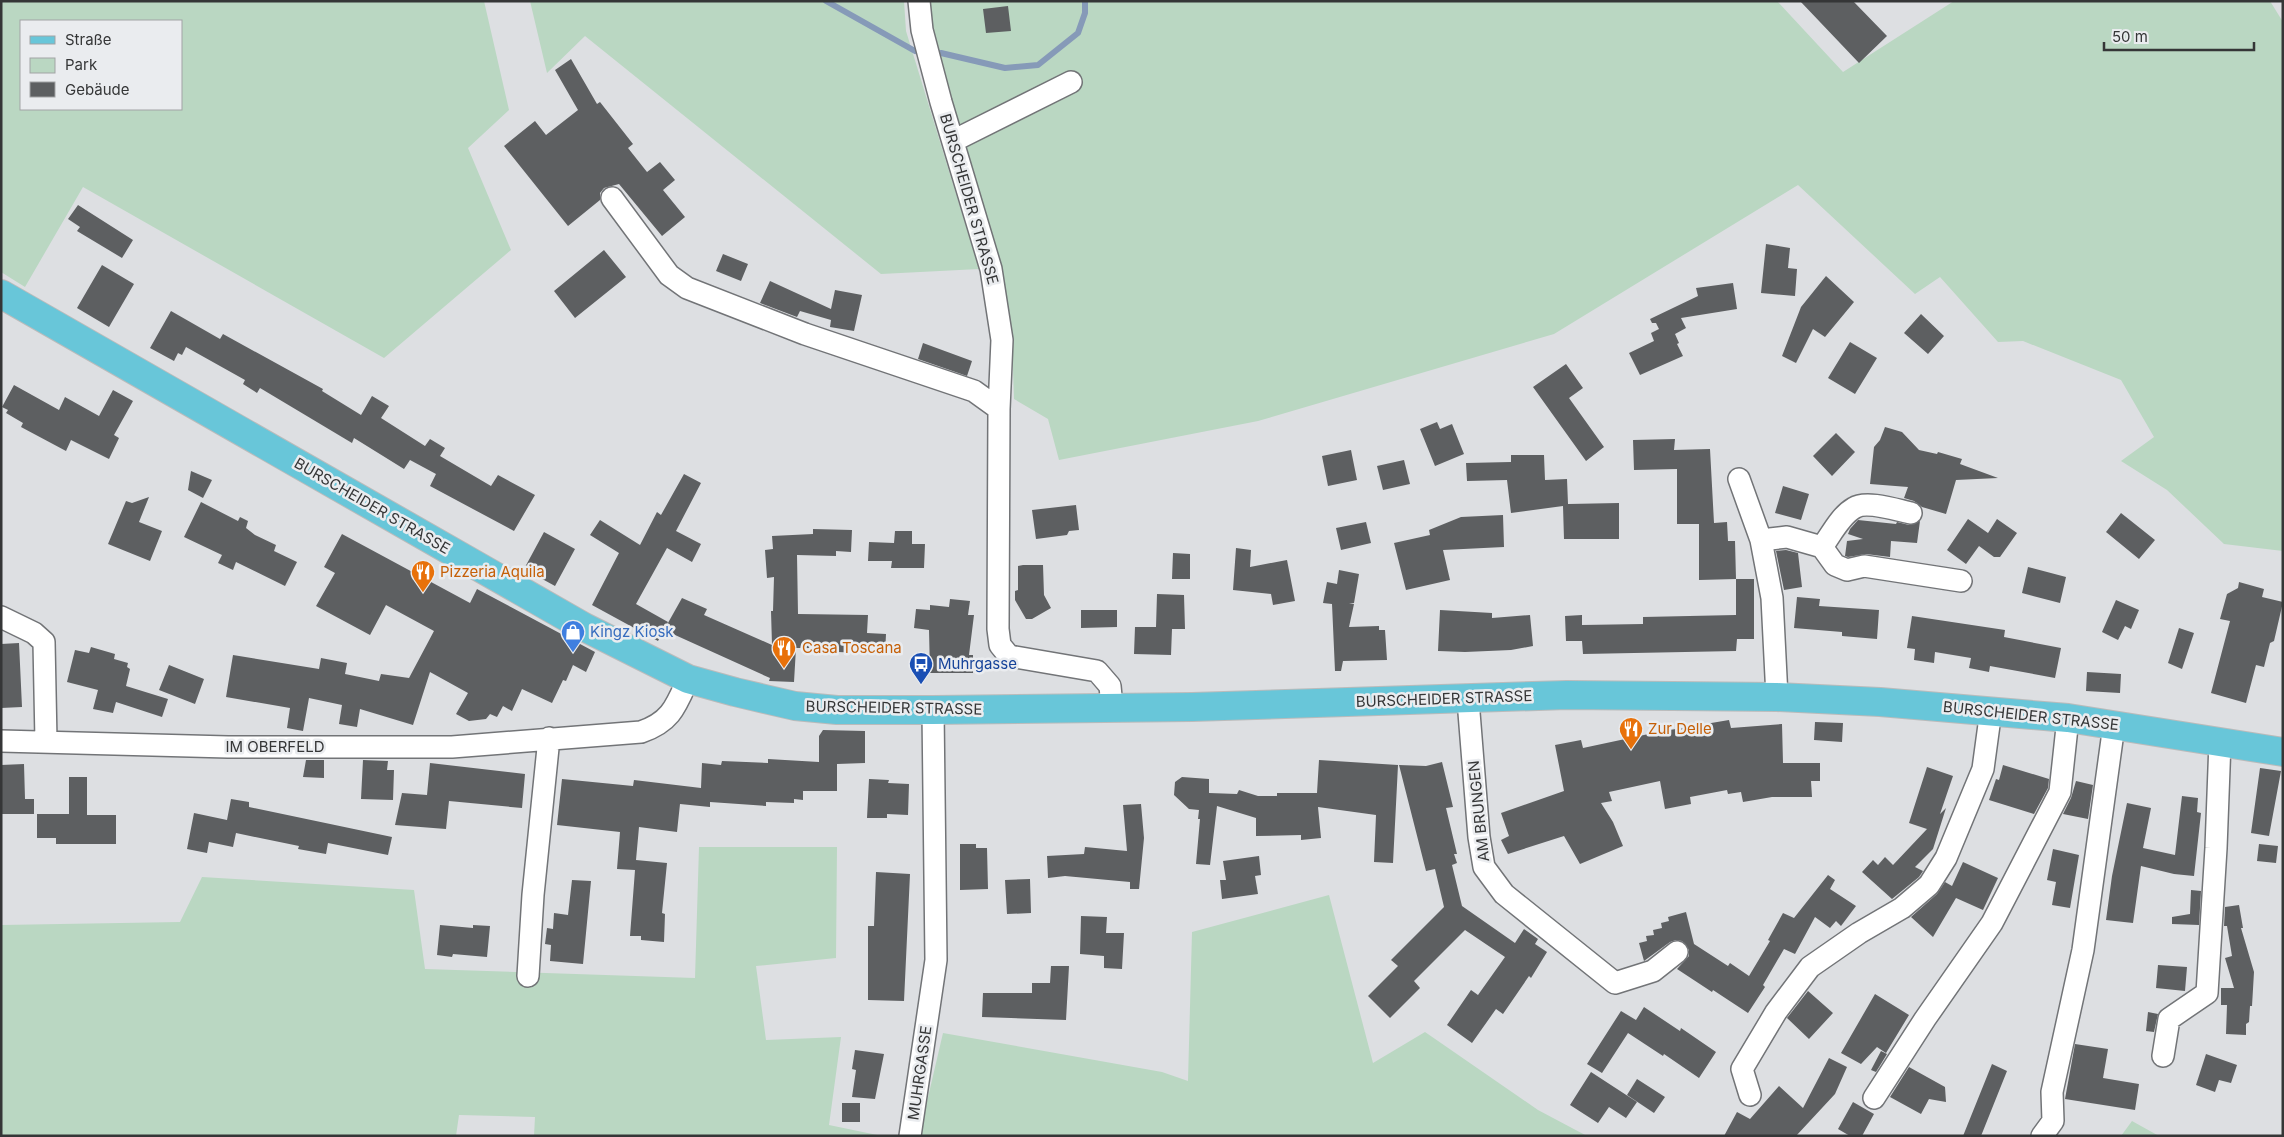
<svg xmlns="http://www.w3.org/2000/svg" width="2284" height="1137" font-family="Inter,sans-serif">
<rect width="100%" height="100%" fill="#dddfe2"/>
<path fill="#bad7c2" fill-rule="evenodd" d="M1,1H484L509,110L468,148L511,250L384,358L83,187L25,287L1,272ZM21,21H181V109H21Z
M530,1H904L906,31L979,269L881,274L585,36L547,73Z
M922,1H1777L1843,72L1954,1H2270L2283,22V551L2224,544L2167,490L2121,461L2154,437L2121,380L2023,341L1998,342L1940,277L1915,294L1798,185L1554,334L1258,421L1059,460L1048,419L1014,399L1013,370L1001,267L974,172L929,54Z
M699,847H837L836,958L756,966L766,1040L841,1037L829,1125L882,1136H534L535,1117L459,1115L456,1136H1V925L180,922L202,877L414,890L425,969L695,978Z
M1329,895L1373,1063L1425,1032L1538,1110L1587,1136H919L943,1033L1162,1072L1188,1081L1192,932Z
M2132,1121L2159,1136H2121Z"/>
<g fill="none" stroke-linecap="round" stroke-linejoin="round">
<path stroke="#869ab8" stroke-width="6" d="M826,1L915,51
M941,53L1005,68L1038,65L1078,33L1085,13V1"/>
</g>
<path fill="#5d5f61" d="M1800,1H1853L1887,36L1859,63Z
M1008,6L1011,31L986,33L983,9Z
M571,59L597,104L600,102L633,144L628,148L647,172L660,162L675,180L663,190L685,217L662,236L619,184L604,188L600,193V200L568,226L504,146L535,121L546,135L578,110L555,70Z
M78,205L133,240L122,258L77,231L80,227L68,219Z
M1766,244L1790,248L1788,268L1797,269L1795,296L1761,293Z
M604,250L626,277L575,318L554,291Z
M723,254L748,264L741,281L716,271Z
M102,265L134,284L109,327L77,308Z
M1826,276L1854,302L1825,337L1813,329L1796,363L1782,356L1801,307Z
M770,281L831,309L835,290L862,295L854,331L830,327L831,320L800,311L797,317L760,303Z
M1733,283L1737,309L1681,318L1686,328L1675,334L1679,343L1677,344L1683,356L1640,375L1629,353L1654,341L1651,333L1659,329L1656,323H1652L1650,319L1698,296L1696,288Z
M171,311L220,339L223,334L323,389L322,391L361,415L372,396L389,406L381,418L425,446L430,439L445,448L440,456L491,486L498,475L535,495L514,531L430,486L436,474L410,460L404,469L354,438L352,443L260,388L257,393L243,384L245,380L186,347L182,355L178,353L174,361L150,348Z
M1921,314L1944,336L1928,354L1904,333Z
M1850,342L1877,358L1855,394L1828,378Z
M923,343L972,361L967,376L918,359Z
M1566,364L1583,388L1569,398L1604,447L1586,461L1533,387Z
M14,385L59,410L65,397L99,416L113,390L133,401L114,435L119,438L109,459L71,440L66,451L21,427L23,423L6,413L8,410L2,407Z
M1437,422L1440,429L1452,424L1464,454L1435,466L1420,429Z
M1885,427L1902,432L1919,450L1937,454L1938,452L1962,459L1960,464L1998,478L1956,480L1946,514L1922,507L1914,501L1904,498L1908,487L1870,484L1874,447L1880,440Z
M1836,433L1855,452L1832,476L1813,456Z
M1675,439L1674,450L1710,449L1714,523L1727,522L1728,541H1735L1736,579L1699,580V524H1677V469L1634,470L1633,440Z
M1351,450L1357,480L1328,486L1322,456Z
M1511,455H1544L1545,480L1567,479L1568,504L1619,503V539H1564L1563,506L1511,513L1507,480L1467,481L1466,463L1511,462Z
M1404,460L1410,484L1383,490L1377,466Z
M191,471L212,480L203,498L188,490Z
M684,474L701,483L676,531L701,544L692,562L667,548L636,604L668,622L658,641L592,605L619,553L590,535L600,520L640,545L657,512L661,515Z
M1783,486L1809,494L1801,520L1775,513Z
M149,497L139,522L162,531L150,561L108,544L126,501L132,503Z
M201,502L238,521L240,517L248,521L246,528L255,535L276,545L274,551L297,562L285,586L236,562L233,570L218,563L222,555L184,537Z
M1076,505L1079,530L1069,531L1067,535L1036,539L1032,510Z
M2121,513L2155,540L2139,559L2106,532Z
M1503,515L1504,547L1443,550L1450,580L1406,590L1394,543L1430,535L1429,530L1461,517Z
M1968,519L1988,533L1997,519L2017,533L2000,557H1994L1979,546L1966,564L1947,550Z
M1858,520L1896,524L1897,522L1909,525L1920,521L1917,543L1891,541L1890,557L1866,554L1848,557L1845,556L1847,541L1863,539L1848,534L1850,529Z
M1366,522L1371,543L1341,550L1336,528Z
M813,529L852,530L851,552L836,551V556L797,555L798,614L868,615L867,633L886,634L885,654L838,652L839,648H796L794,682L769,681L770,678L664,630L682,598L707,609L704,615L772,645L771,611H773L774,577L767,578L765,550L773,549L772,536L813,534Z
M895,531H912V544H925L924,568H891L892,561H868L869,542L894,543Z
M544,532L575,549L555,586L524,569Z
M342,534L470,603L477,589L595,652L586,672L573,665L566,681L563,680L552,703L522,689L512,711L503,706L497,717L490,714L486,719L469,721L456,714L468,693L430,672L413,725L360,709L357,727L339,724L342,705L309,698L303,731L287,728L290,708L226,697L233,655L319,669L321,658L347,663L345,674L379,681L381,674L409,678L434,631L386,605L370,635L316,606L335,573L324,567Z
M1236,548L1251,550L1250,567L1287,560L1295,601L1273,605L1271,594L1233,590Z
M1786,550L1798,553L1802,587L1784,590L1776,551Z
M1173,553L1190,554V579H1172Z
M1023,565H1043L1044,595L1051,608L1032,619H1026L1015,600V591L1018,590V566Z
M2028,567L2066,577L2060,603L2022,593Z
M1339,570L1359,574L1354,603L1349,604H1354L1349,627L1379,626V630H1385L1387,660L1343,661L1341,671H1335L1332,604L1323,603L1327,582L1337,584Z
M1736,579H1754V639H1737L1736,651L1583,654L1582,641H1566L1565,616L1582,615V625L1643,624V617L1736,615Z
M2239,582L2264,589L2262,597L2283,602L2274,641L2270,643L2264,667L2256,665L2246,703L2211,693L2230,621L2220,619L2227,594L2238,588Z
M1157,594L1184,595L1185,629H1172L1171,655L1134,654L1135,627H1156Z
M1797,597L1820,599L1819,606L1879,610L1877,639L1842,636V632L1794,628Z
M950,599L970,601L968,615H974L969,655H973V673H930L929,630L914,628L916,609L930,610V605L949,607Z
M2116,600L2139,610L2131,629L2125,626L2118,640L2102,632Z
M1081,610H1117V627L1081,628Z
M1440,610L1492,613V618L1530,615L1533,646L1511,650L1465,652L1438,651Z
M1912,616L2005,630L2004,637L2061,648L2055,678L1990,666L1989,672L1969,668L1971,658L1935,652L1934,663L1914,660L1915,649L1907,648Z
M2179,628L2194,633L2182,669L2168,663Z
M19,643L22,707L1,708V644Z
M91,647L115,654L114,659L128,663L127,667L130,669L126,686L168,699L162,717L116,702L113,713L93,709L98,690L67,682L75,650L89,653Z
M169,665L204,679L195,704L159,690Z
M2087,672L2121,674L2120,693L2086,691Z
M1729,720L1731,728L1782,724L1783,763H1820V781H1811L1812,797H1772L1743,802L1741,792L1728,794L1727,790L1690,797L1691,804L1665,809L1660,781L1609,792L1612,801L1601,803L1613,822L1623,846L1580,864L1564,836L1508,854L1501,840L1509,836L1501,813L1564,791L1555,745L1581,740L1583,748L1658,732Z
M1815,722L1843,723L1842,742L1814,740Z
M823,730L865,731V763L837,764V791H803V800L794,799V803L766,802V806L710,802V807L680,804L677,832L639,827L636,860L667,863L662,913L665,914L664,942L641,940V936H630L635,870L617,869L620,832L557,825L562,779L633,786L634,780L701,788L702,763L721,765L722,761L768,763V759L819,762V736Z
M306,760H324V778L303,777Z
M363,760L388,761L387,770H394L393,800L361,799Z
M1319,760L1398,765L1393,863L1374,862L1376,815L1318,807L1321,838L1301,840V835L1256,836V818L1217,806L1210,865L1196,864L1200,819H1198L1199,810L1189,809L1174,795L1175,782L1182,777L1209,779V793L1237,794L1239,790L1258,796H1277V793H1317Z
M1442,762L1453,807L1446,808L1457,854H1454L1457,863L1452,865L1462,906L1515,943L1524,929L1538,939L1535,944L1547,952L1531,978L1529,976L1503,1014L1496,1009L1472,1043L1447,1025L1471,990L1478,995L1505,957L1465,930L1414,981L1420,988L1390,1018L1368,996L1398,966L1391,960L1444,907L1435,869L1426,871L1399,765L1426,766Z
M430,763L525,774L522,808L449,801L446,829L395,825L402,793L427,795Z
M24,764L25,799H34V814H1V765Z
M2003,765L2049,779L2048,788L2034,814L1989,800L1996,779L1999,780Z
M1927,767L1953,776L1940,814L1946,808L1933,849L1915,867L1923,871L1919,877L1892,899L1862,872L1873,860L1878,865L1885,857L1893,865L1927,829L1909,823Z
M2260,768L2281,771L2269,836L2251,833Z
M69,777H87V815H116V844H56V838H37V814H69Z
M869,779L889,780L888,783L909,784L908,815L887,814V818H867Z
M2076,781L2093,785L2088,819L2063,814L2071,798Z
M2182,796L2198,798L2197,812L2201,813L2194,876L2174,874L2141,866L2133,923L2106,920L2112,876L2127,803L2151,808L2143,848L2175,855Z
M231,799L249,802V807L392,837L388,855L328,843L326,854L298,849L299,846L236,833L233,847L209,842L207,853L187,849L194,813L227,820Z
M1141,804L1144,838L1139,889H1130V882L1065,876L1048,878L1047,856L1084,854L1085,847L1127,851L1123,805Z
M960,844H976V848H987L988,889L960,890Z
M2259,844L2278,846L2276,863L2257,861Z
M2053,849L2079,855L2070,908L2052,905L2056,882L2047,880Z
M1259,856L1261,875L1255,876L1258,894L1222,899L1220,880H1226L1223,861Z
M1963,862L1998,878L1983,910L1956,898L1933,937L1911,917L1937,894L1945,882L1952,886Z
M876,872L910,874L904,1001L868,1000V926H874Z
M1828,875L1835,880L1830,889L1856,906L1841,926L1836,921L1830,928L1815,917L1795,954L1784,949L1763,985L1765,987L1748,1013L1713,990L1712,992L1677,969L1689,956V950L1682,941L1676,940L1670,942L1644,961L1639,943L1647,941L1646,936L1654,935L1653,930L1662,928L1661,923L1669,921L1668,917L1686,912L1694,944L1728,966L1730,963L1749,976L1770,941L1768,940L1783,913L1794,918Z
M1030,879L1031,913L1007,914L1005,880Z
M572,880L591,881L583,964L550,961L551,945L545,944L547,928L553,929L554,913L568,915Z
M2191,890L2201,891L2199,925L2172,924V917L2190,914Z
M2239,905L2243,928H2241L2254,972L2252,1006H2250L2249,1022L2246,1024V1035L2226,1034L2227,1005H2221V988H2234L2225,958L2232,956L2227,926H2224L2225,907Z
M1081,916L1107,917L1106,933H1124L1122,969L1104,968V956L1080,954Z
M440,925L473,928V925L490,926L487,957L453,954L452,957L437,955Z
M2158,965L2187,967L2185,991L2156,988Z
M1051,966H1069L1066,1020L982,1017L983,993H1032V983H1050Z
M1808,991L1833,1013L1809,1039L1787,1018Z
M1875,994L1909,1015L1886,1053L1877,1047L1861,1064L1841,1053Z
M1644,1007L1680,1031L1681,1028L1716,1052L1699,1078L1664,1054L1663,1056L1628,1033L1602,1073L1587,1064L1621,1011L1636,1020Z
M2148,1012L2158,1014L2154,1032L2146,1031Z
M2075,1044L2108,1049L2103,1078L2139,1084L2135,1110L2065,1099Z
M855,1050L884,1054L875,1099L852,1097L856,1070L852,1069Z
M1881,1051L1887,1054L1876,1072L1871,1070Z
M2206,1054L2237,1065L2231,1083L2219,1080L2215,1092L2196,1085Z
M1829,1058L1847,1067L1835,1094L1796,1136H1724L1737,1112L1750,1119L1779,1086L1803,1108Z
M1992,1064L2007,1071L1981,1136H1963Z
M1909,1067L1945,1087L1946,1102L1929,1099L1921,1114L1890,1097Z
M1591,1072L1637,1102L1626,1118L1609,1107L1598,1123L1570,1105Z
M1637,1079L1665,1097L1654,1113L1627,1095Z
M1853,1102L1874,1114L1862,1136H1850L1838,1129Z
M842,1103H860V1122H842Z"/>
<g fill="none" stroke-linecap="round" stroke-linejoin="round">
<g stroke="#727477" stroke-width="24">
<path id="minor" d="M919,1L922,30L941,102L991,269L1002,340L999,409L998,629L1000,645L1009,656L1097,671L1110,686L1112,707
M953,141L1071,82
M612,198L669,275L687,288L805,334L974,391L999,409
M1739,479L1761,540L1772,598L1777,697
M1761,540L1787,537L1822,547L1835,565L1847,570L1864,566L1961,581
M1822,547C1831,535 1840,516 1854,508C1866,500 1897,510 1911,513
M1,617L34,633L44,642L46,741
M1468,700L1479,837L1484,867L1504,894L1615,983L1653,971L1677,952
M1,741L228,747H452L641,732C671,722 676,706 688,679
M528,976L533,895L549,738
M2163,1056L2169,1019L2207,993L2216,848L2220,742
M1750,1095L1742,1069L1776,1012L1810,967L1859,933L1902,908L1929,885L1946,858L1983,769L1991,710
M1874,1098L1925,1019L1992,923L2060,792L2068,718
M910,1136L936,960L933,710
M2042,1136L2053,1121L2052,1092L2083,950L2114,725"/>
</g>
<g stroke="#babbbb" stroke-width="30">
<path id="major" d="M1,294L584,627L688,679L735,692L795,706L837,710H933L1192,707L1567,695L1777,697L1880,702L2068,718L2283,752"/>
</g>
<use href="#minor" stroke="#fff" stroke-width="21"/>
<use href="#major" stroke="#68c6d9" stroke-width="28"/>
</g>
<defs>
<g id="restaurant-pin" transform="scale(1.25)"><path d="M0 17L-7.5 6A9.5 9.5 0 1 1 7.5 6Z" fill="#e8710a" stroke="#eaecef"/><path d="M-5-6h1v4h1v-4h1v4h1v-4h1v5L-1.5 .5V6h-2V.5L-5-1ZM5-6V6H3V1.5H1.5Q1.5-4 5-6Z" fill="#fff"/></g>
<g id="shop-pin" transform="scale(1.25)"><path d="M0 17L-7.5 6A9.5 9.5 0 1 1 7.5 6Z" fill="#3f7fe0" stroke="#eaecef"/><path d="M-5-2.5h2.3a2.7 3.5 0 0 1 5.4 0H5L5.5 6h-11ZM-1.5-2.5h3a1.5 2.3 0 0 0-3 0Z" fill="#fff"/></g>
<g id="bus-pin" transform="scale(1.25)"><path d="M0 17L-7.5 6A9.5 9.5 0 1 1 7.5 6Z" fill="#1a4fb4" stroke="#eaecef"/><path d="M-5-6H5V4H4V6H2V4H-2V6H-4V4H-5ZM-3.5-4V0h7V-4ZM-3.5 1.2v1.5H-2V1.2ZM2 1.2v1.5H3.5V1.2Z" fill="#fff"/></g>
</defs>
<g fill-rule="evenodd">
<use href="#restaurant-pin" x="423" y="572"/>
<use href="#shop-pin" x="573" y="632"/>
<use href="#restaurant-pin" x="784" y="648"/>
<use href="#bus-pin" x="921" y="664"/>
<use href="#restaurant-pin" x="1631" y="729"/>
</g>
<g text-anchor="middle" stroke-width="5" stroke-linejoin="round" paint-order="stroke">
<g font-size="15" fill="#353637" stroke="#eaecef">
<text transform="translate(969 199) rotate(74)" y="5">BURSCHEIDER STRASSE</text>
<text transform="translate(372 506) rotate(30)" y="5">BURSCHEIDER STRASSE</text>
<text transform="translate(1444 699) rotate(-2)" y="5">BURSCHEIDER STRASSE</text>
<text transform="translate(894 708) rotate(1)" y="5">BURSCHEIDER STRASSE</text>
<text transform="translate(2031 716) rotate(6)" y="5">BURSCHEIDER STRASSE</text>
<text x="275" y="752">IM OBERFELD</text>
<text transform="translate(1479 811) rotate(-96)" y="5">AM BRUNGEN</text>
<text transform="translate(920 1073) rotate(-82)" y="5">MUHRGASSE</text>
</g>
<g font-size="15" fill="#c56008" stroke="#eaecef" text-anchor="start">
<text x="440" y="577">Pizzeria Aquila</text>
<text x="802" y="653">Casa Toscana</text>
<text x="1648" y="734">Zur Delle</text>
</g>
<g font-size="15" fill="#366cbe" stroke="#eaecef" text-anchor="start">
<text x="590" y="637">Kingz Kiosk</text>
</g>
<g font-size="15" fill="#164399" stroke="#eaecef" text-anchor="start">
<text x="938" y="669">Muhrgasse</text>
</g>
</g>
<rect width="2284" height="1137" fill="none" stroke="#353637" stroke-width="5"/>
<rect x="20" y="20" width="162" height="90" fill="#eaecef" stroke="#a2a3a5"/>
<rect x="30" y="36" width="25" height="8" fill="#68c6d9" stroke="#a2a3a5"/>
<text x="65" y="45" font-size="15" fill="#353637">Straße</text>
<rect x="30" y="58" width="25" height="15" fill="#bad7c2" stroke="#a2a3a5"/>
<text x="65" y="70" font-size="15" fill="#353637">Park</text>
<rect x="30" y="82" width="25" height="15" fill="#5d5f61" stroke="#a2a3a5"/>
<text x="65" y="95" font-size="15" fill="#353637">Gebäude</text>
<path d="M2104 42v8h150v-8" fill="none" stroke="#353637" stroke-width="2.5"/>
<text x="2112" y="42" font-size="15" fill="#353637" stroke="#eaecef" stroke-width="4" paint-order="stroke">50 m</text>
</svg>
